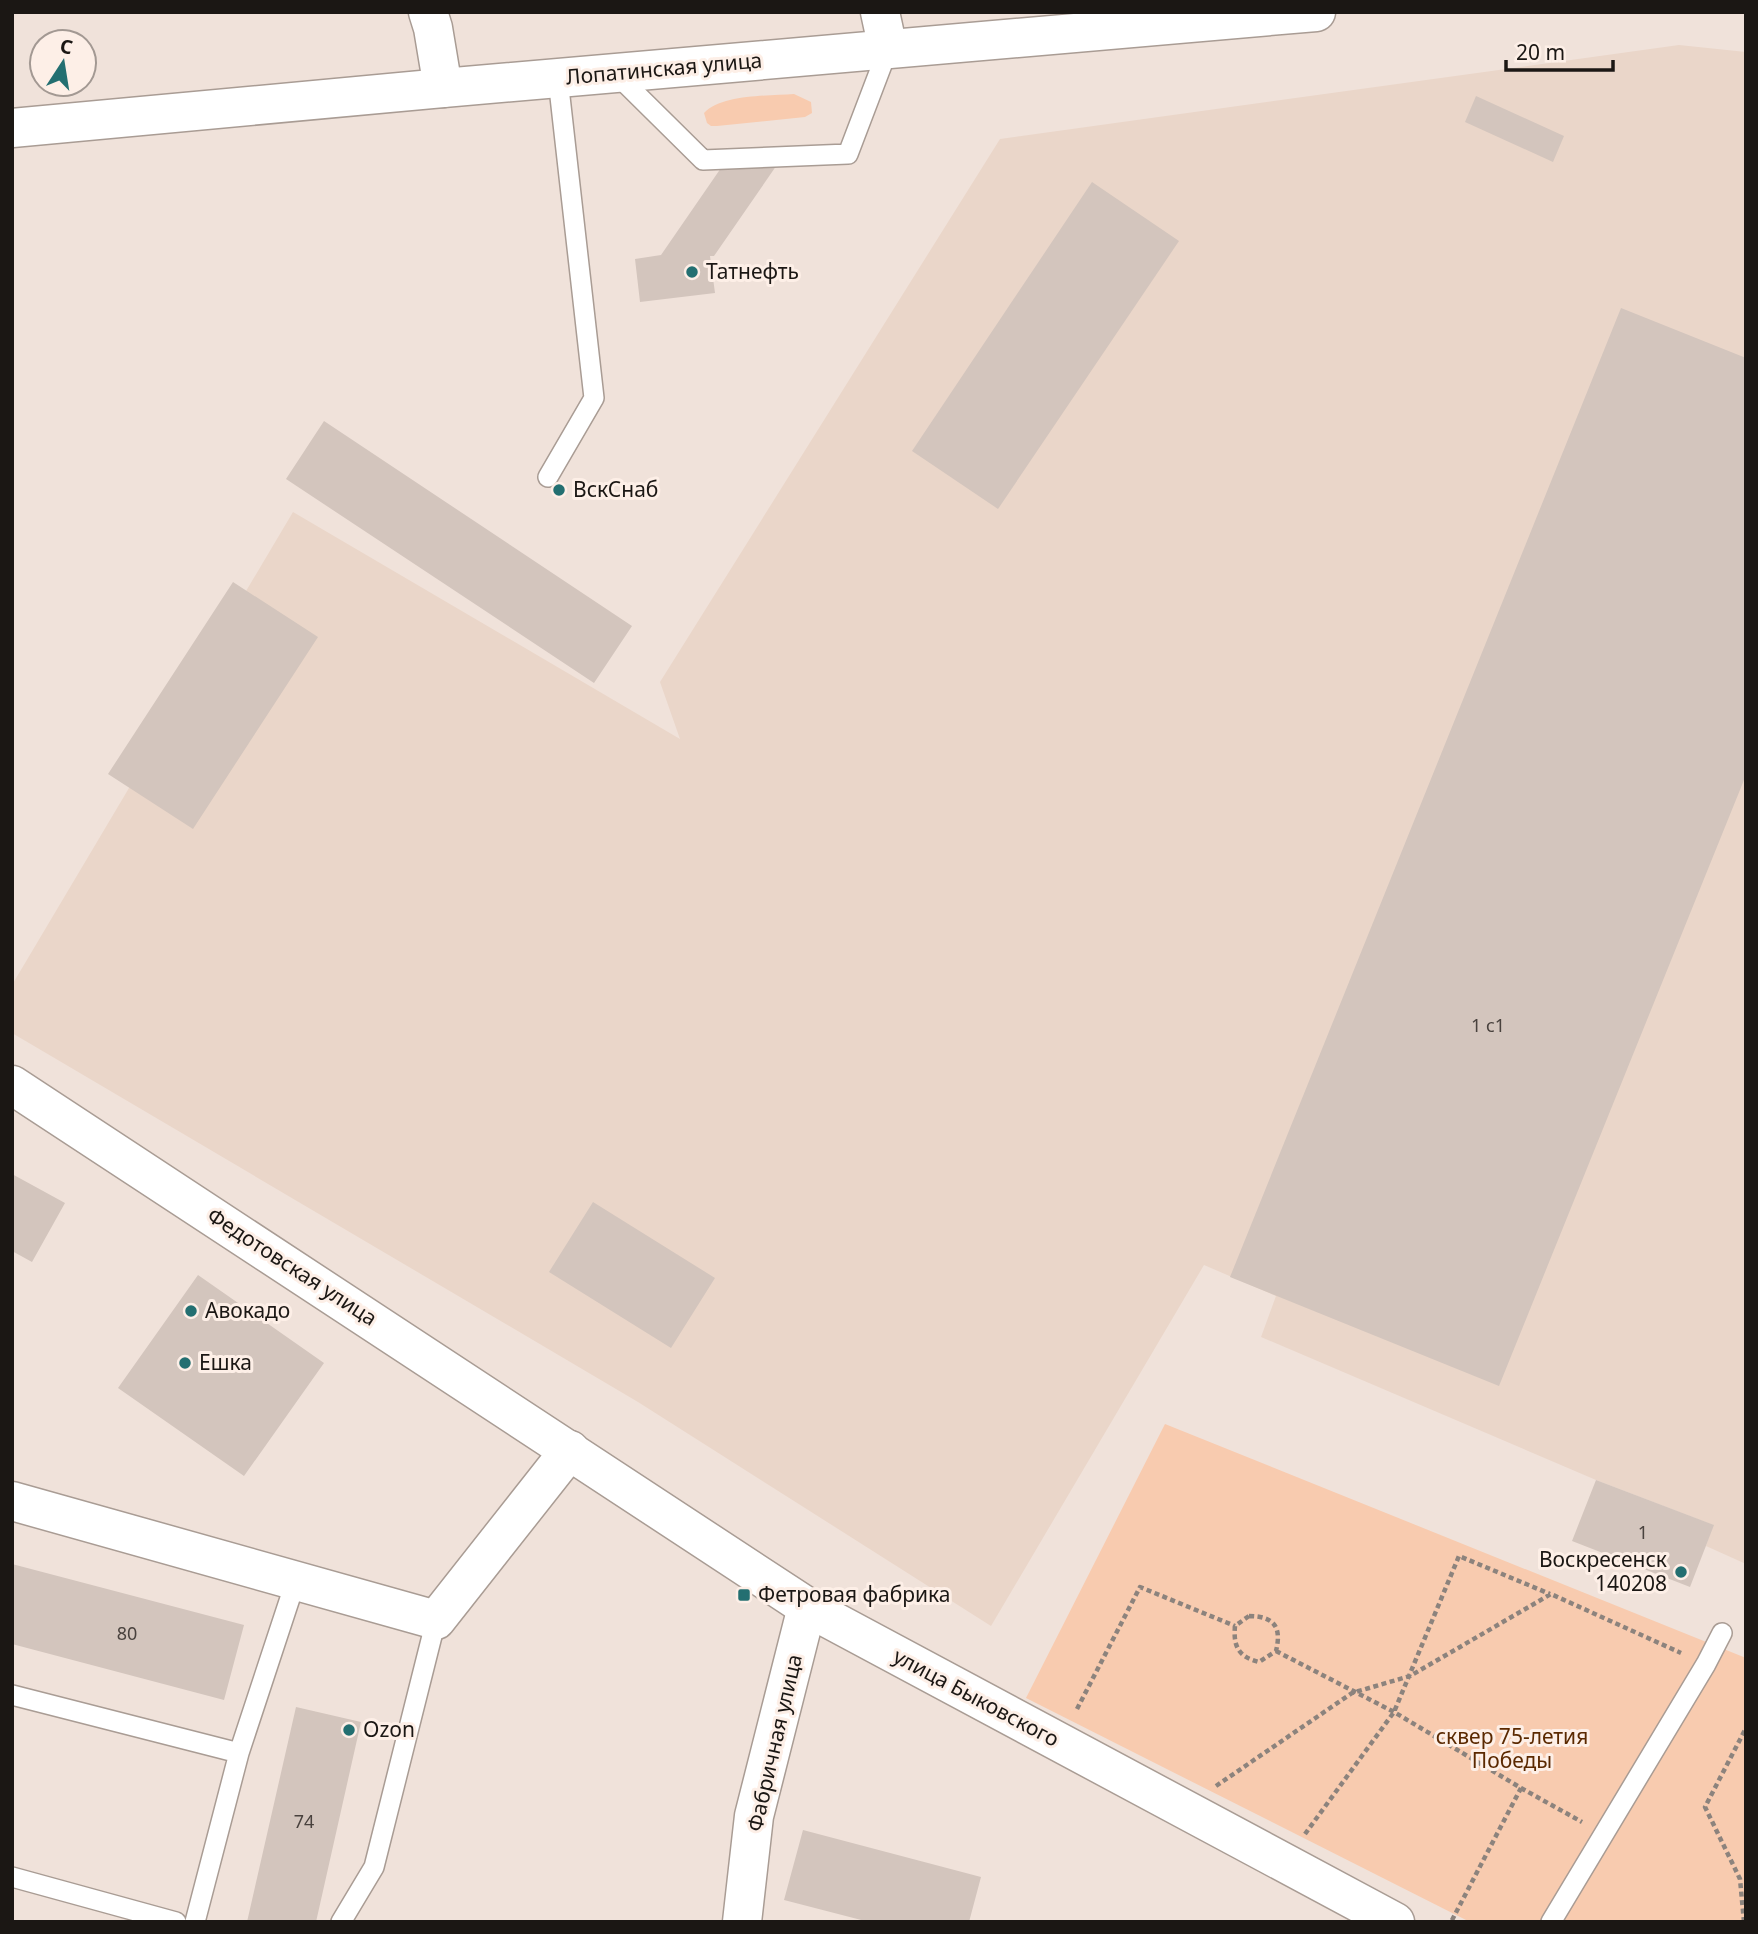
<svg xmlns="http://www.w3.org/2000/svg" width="1758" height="1934" font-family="'Noto Sans',sans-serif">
<rect width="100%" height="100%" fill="#f0e2da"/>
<path fill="#ead6c9" d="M1679,45L1746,52V1564L1706,1546L1713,1525L1596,1480L1261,1337L1276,1296L1204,1265L991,1626L638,1402L12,1033V985L293,512L680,739L660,682L1000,139Z"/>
<path fill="#f8cbaf" d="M794,94L811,102L812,113L805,117L717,126H711L707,123L704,113C722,94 769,96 794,94Z
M1165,1424L1746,1658V1922H1470L1026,1698Z"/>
<path fill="#d3c5bd" d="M1476,96L1564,136L1553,162L1465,122Z
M790,146L714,256H710L715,293L640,302L635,259L661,255L732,152Z
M1092,182L1179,241L998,509L912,451Z
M1621,308L1746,358V775L1499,1386L1230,1277Z
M324,421L632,626L594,683L286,479Z
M233,582L318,637L193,829L108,774Z
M12,1174L65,1203L32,1262L12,1251Z
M593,1202L715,1278L671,1348L549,1272Z
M198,1275L324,1363L244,1476L118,1388Z
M1596,1480L1714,1525L1690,1587L1572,1541Z
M12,1564L244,1625L224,1700L12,1644Z
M296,1707L361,1722L316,1922H247Z
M803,1830L981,1877L969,1922H869L784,1900Z"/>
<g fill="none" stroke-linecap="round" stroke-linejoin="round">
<g stroke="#a99c94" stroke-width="22">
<path id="lane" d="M616,74L703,160L848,154L888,49
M548,477L594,398L558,79
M12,1695L239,1753L296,1580
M12,1877L176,1922
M195,1922L239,1753
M341,1922L374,1867L436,1620
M1551,1922L1706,1664L1722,1633"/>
</g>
<g stroke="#a99c94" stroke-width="41">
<path id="street" d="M428,12L433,28L443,88
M880,12L888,49
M12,1501L436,1620L570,1450
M742,1922L754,1816L807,1607"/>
</g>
<g stroke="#a99c94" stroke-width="41">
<path id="secondary" d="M12,128L443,88L1316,12
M12,1085L807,1607L1395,1922"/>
</g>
<path stroke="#8c837d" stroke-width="4.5" stroke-dasharray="5 3.5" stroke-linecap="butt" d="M1249,1616C1274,1616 1282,1627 1276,1651L1259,1662C1239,1657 1233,1647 1235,1626Z
M1276,1651L1394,1712L1521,1788L1451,1922
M1077,1709L1140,1587L1235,1626
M1216,1786L1352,1693L1410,1676L1551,1594L1681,1653
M1521,1788L1582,1822
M1305,1834L1394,1712L1459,1556L1550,1594
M1744,1922L1740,1879L1705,1807L1746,1728"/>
<use href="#lane" stroke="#fff" stroke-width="19"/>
<use href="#street" stroke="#fff" stroke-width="38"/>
<use href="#secondary" stroke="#fff" stroke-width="38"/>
</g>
<g fill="#236f71" stroke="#fdefe7" stroke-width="2.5">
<circle cx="692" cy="272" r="7"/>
<circle cx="559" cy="490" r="7"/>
<circle cx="191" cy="1311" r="7"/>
<circle cx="185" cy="1363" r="7"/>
<circle cx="1681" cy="1572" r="7"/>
<rect x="737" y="1588" width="14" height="14" rx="3.5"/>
<circle cx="349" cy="1730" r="7"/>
</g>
<g text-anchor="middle" stroke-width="6" stroke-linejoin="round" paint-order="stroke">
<g font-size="18" fill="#49423e">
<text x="1488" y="1032">1 с1</text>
<text x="1643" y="1539">1</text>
<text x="127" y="1640">80</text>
<text x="304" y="1828">74</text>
</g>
<g font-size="21" fill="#1b1714" stroke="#fdefe7">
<text transform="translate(664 69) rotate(-5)" y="7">Лопатинская улица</text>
<text transform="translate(292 1267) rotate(33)" y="7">Федотовская улица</text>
<text transform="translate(976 1698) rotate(28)" y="7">улица Быковского</text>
<text transform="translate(775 1743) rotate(-77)" y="7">Фабричная улица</text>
</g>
<g font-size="21" fill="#1b1714" stroke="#fdefe7" text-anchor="start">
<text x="706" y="279">Татнефть</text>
<text x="573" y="497">ВскСнаб</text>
<text x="205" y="1318">Авокадо</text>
<text x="199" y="1370">Ешка</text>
<text x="1667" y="1567" text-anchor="end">Воскресенск<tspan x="1667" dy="24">140208</tspan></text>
<text x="758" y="1602">Фетровая фабрика</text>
<text x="363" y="1737">Ozon</text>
</g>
<g font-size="21" fill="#5b2900" stroke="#fdefe7">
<text x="1512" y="1744">сквер 75-летия<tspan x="1512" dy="24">Победы</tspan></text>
</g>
</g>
<rect width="1758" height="1934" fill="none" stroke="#1b1714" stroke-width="28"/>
<g transform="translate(63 63) rotate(12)"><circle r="33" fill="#fdefe7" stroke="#a39993" stroke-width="2"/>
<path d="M0-5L12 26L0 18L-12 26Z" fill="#236f71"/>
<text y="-10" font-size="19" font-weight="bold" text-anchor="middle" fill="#1b1714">С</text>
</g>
<path d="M1506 60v10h107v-10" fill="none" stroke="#1b1714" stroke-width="3.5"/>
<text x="1516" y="60" font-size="21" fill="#1b1714" stroke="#fdefe7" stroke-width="5" paint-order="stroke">20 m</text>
</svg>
